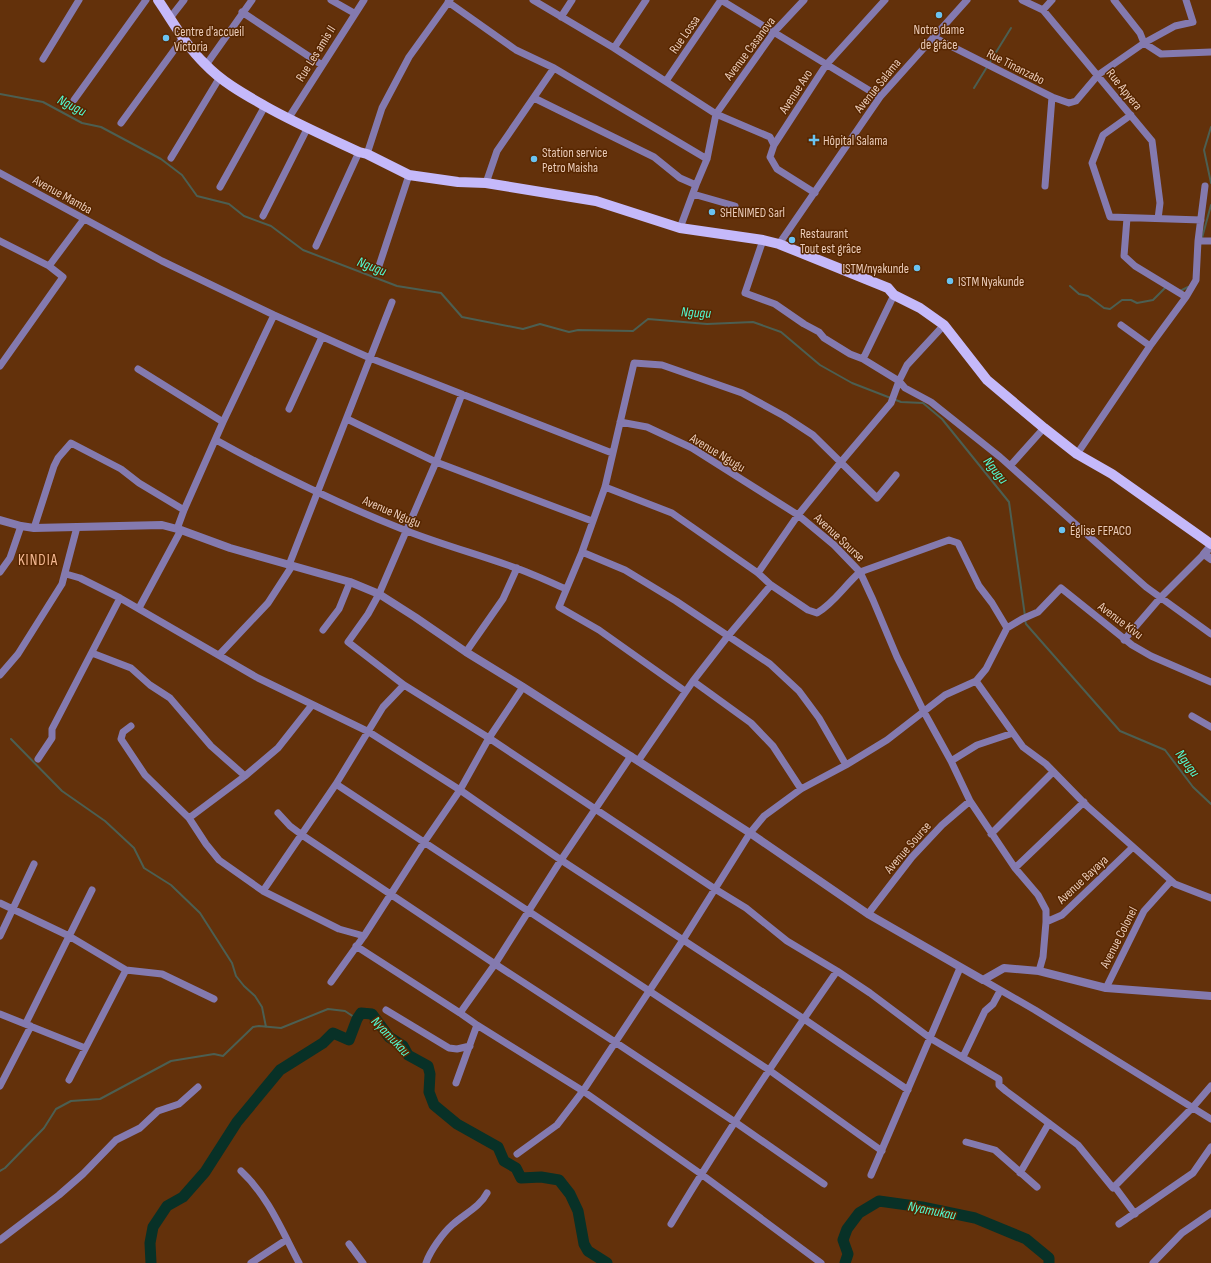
<svg xmlns="http://www.w3.org/2000/svg" width="1211" height="1263" font-family="'Sofia Sans Condensed',sans-serif">
<rect width="100%" height="100%" fill="#63310b"/>
<g fill="none" stroke-linecap="round" stroke-linejoin="round">
<path stroke="#4c5f52" stroke-width="2" d="M990,62L1011,28
M974,88L987,67
M0,94L43,102L82,123L101,127L161,159L182,175L197,196L229,204L244,216L271,226L303,250L397,286L441,293L462,317L523,329L540,324L569,332L578,330L633,331L648,319L707,324L753,322L781,332L820,365L852,383L901,402L923,403L942,419L1009,502L1025,616
M1211,127L1204,150L1211,183
M1202,238L1211,205
M1070,286L1079,294L1088,296L1104,308L1110,309L1122,300H1131L1137,303L1153,300L1166,287
M1180,291L1188,287
M1025,620L1026,624L1120,731L1165,750L1193,787L1211,804
M11,739L62,791L105,821L134,848L144,868L171,885L200,913L232,963L236,976L244,986L255,996L262,1007L266,1027
M0,1171L5,1168L44,1128L56,1109L71,1101L100,1099L171,1061L214,1054L223,1056L253,1027L259,1026L281,1028L328,1009L345,1011L357,1019"/>
<path stroke="#083127" stroke-width="11" d="M151,1263L150,1243L153,1227L167,1206L183,1197L205,1172L237,1122L280,1070L323,1043L333,1033L349,1040L357,1019L361,1013L372,1014L389,1037L403,1046L408,1055L428,1066L430,1074L429,1092L434,1105L457,1124L498,1147L504,1161L516,1168L521,1178L541,1177L559,1180L570,1194L578,1211L584,1244L588,1251L607,1263
M845,1263L848,1254L843,1240L847,1229L859,1213L879,1201L922,1207L975,1218L1026,1239L1049,1258V1263"/>
<path stroke="#847aaf" stroke-width="7" d="M331,0L354,13
M533,0L614,48L716,114L770,137L774,145
M721,0L880,97
M1022,0L1043,10L1152,141L1160,203L1158,219
M1114,0L1140,33L1144,43L1161,54L1211,52
M448,2L516,50L554,68L707,159
M1043,10L1052,0
M242,12L322,65
M561,17L572,0
M170,18L184,0
M933,37L1052,97L1069,103L1076,101L1098,75L1144,43L1175,26L1193,22L1186,0
M614,48L646,0
M43,59L79,0
M206,65L252,0
M666,81L721,0
M534,98L654,157L680,178L696,185
M74,100L146,0
M1131,115L1103,135L1092,163L1110,217L1201,220
M288,119L364,0
M121,123L183,38
M367,154L382,108L409,57L450,0
M171,158L220,77
M0,173L162,261L274,315L370,358L612,453
M486,183L497,151L554,68
M1045,186L1052,97
M220,187L265,106
M815,193L777,169L770,157L774,145L826,65L885,0
M693,194L735,206
M263,216L307,129
M1127,218L1124,256L1135,266L1186,297
M680,228L696,185L707,159L716,114L774,32L804,0
M0,241L49,266L63,277L0,366
M1198,241H1211
M779,244L880,97L967,0
M316,246L359,152
M49,266L84,219
M377,272L409,175
M944,325L907,365L899,381L905,388L931,402L1000,457L1146,587L1211,634
M1121,325L1150,346
M863,359L894,295
M138,369L223,422
M462,394L436,462L379,594L368,614L348,642L404,685L489,738L715,889L746,908L787,941L837,971L870,993L930,1038L999,1079V1085L1006,1091L1078,1145L1113,1188L1193,1107L1211,1086
M289,409L322,337
M347,419L436,462L592,521
M620,422L647,427L692,448L798,515L834,545L860,572L873,600L897,657L924,712L951,761L970,801L1015,868L1038,895L1046,910V922
M216,440C277,474 341,505 407,531C443,545 480,555 516,568C533,574 550,582 566,589
M1077,454L1150,346L1186,297L1196,280L1198,241L1205,186
M1010,466L1044,428
M605,487L672,513L758,573L771,585L808,610L817,613C834,603 845,585 860,572L949,540L958,543L979,586L992,603L1007,628
M34,528L54,466L58,458L71,443L121,469L139,483L184,510
M177,529L184,510L223,422L274,315
M582,552L625,570L676,601L770,664L799,691L819,718L846,765
M289,565L392,302
M0,572L10,558L21,526
M758,573L798,515L841,462L891,403L899,381L863,359L850,354L824,338L819,332L804,324L775,304L745,293L763,240
M66,574L80,578L120,598L258,678L369,732L460,790L561,860L804,1019L908,1090
M139,608L181,530
M323,630L339,609L350,582
M1124,640L1161,597L1204,554
M466,652L503,599L517,568
M92,653L131,668L150,685L170,698L211,746L245,776
M219,655L268,603L292,566
M0,675L18,654L62,584L77,527
M693,681L751,723L773,746L801,789
M976,681L1023,747L1046,764L1087,806L1175,884L1211,898
M685,691L599,630L559,607L582,552L605,487L634,363L662,365L742,393L784,416L813,435L877,498L896,475
M1192,716L1211,727
M131,726L123,732L121,739L145,775L189,818L206,844L219,860L263,891L339,929L364,936
M38,759L52,738V729L120,598
M638,761L693,681L728,636L771,585
M951,761L977,745L1013,733
M336,784L769,1070L882,1151
M278,813L290,826L302,835L495,964L615,1042L735,1122L824,1184
M189,818L245,776L278,748L312,705
M991,834L1053,772
M1015,868L1084,802
M263,891L336,784L383,707L404,685
M0,903L69,936L126,970L162,974L214,999
M868,914L912,857L942,825L970,801
M0,936L34,864
M356,946L460,1013L477,1025L583,1091L701,1174L821,1263
M1039,971L1043,957L1046,922L1062,915L1133,847
M983,980L1035,1010L1211,1119
M331,982L364,936L425,841L460,790L489,738L523,687
M1106,988L1144,911L1171,881
M386,1010L449,1048L457,1049L470,1046
M460,1013L495,964L561,860L631,756
M0,1014L85,1048
M26,1023L92,890
M963,1057L985,1011L993,1004L1000,991
M69,1080L126,970
M456,1083L477,1025
M0,1086L31,1026
M966,1142L995,1150L1037,1187
M517,1154L557,1125L583,1091L683,940L750,833L764,816L801,789L846,765L887,740L945,695L976,681L986,669L1007,628L1022,619L1038,612L1061,588L1132,645L1151,656L1211,682
M241,1171C268,1196 282,1231 299,1263
M1020,1173L1049,1123
M871,1175L960,968
M1115,1187L1135,1214
M671,1224C723,1137 779,1054 837,971
M1119,1224L1193,1173L1211,1147
M0,1240L59,1195L83,1174L116,1140L140,1128L158,1111L179,1104L198,1087
M349,1244L363,1263
M251,1263L286,1240
M426,1263C430,1251 443,1233 452,1225C464,1214 480,1207 487,1193
M1153,1263L1182,1233L1211,1213"/>
<path stroke="#847aaf" stroke-width="8" d="M0,520L21,526L34,528L162,525L181,530L230,548L350,582L379,594L415,617L466,652L523,687L750,833L868,914L983,980L1004,968L1039,971L1106,988L1211,996
M1211,546L1204,554L1211,559"/>
<path stroke="#c5b9fa" stroke-width="10" d="M158,0C173,22 186,46 205,64C222,82 244,94 265,106C295,123 327,137 359,152L367,154L409,175L458,182L486,183L596,201L680,228L763,240L779,244L888,288L894,295L920,308L944,325L987,380L1044,428L1077,454L1112,474L1211,544"/>
</g>
<g fill="#6ac3f1" stroke="#572600" stroke-width="1.5">
<circle cx="939" cy="15" r="4"/>
<circle cx="166" cy="38" r="4"/>
<path d="M812 134h4v4h4v4h-4v4h-4v-4h-4v-4h4z"/>
<circle cx="534" cy="159" r="4"/>
<circle cx="712" cy="212" r="4"/>
<circle cx="792" cy="240" r="4"/>
<circle cx="917" cy="268" r="4"/>
<circle cx="950" cy="281" r="4"/>
<circle cx="1062" cy="530" r="4"/>
</g>
<g text-anchor="middle" stroke-width="3" stroke-linejoin="round" paint-order="stroke">
<g font-size="13" fill="#eacbb8" stroke="#572600" text-anchor="start">
<text x="939" y="34" text-anchor="middle">Notre dame<tspan x="939" dy="15">de grâce</tspan></text>
<text x="174" y="36">Centre d'accueil<tspan x="174" dy="15">Victoria</tspan></text>
<text x="823" y="145">Hôpital Salama</text>
<text x="542" y="157">Station service<tspan x="542" dy="15">Petro Maisha</tspan></text>
<text x="720" y="217">SHENIMED Sarl</text>
<text x="800" y="238">Restaurant<tspan x="800" dy="15">Tout est grâce</tspan></text>
<text x="909" y="273" text-anchor="end">ISTM/nyakunde</text>
<text x="958" y="286">ISTM Nyakunde</text>
<text x="1070" y="535">Église FEPACO</text>
</g>
<g font-size="13" fill="#eacbb8" stroke="#572600">
<text transform="translate(684 34) rotate(-55)" y="5">Rue Lossa</text>
<text transform="translate(749 48) rotate(-53)" y="5">Avenue Casanova</text>
<text transform="translate(315 53) rotate(-58)" y="5">Rue Les amis II</text>
<text transform="translate(1016 66) rotate(27)" y="5">Rue Tinanzabo</text>
<text transform="translate(877 85) rotate(-51)" y="5">Avenue Salama</text>
<text transform="translate(1125 89) rotate(51)" y="5">Rue Apyera</text>
<text transform="translate(795 91) rotate(-57)" y="5">Avenue Avo</text>
<text transform="translate(63 194) rotate(29)" y="5">Avenue Mamba</text>
<text transform="translate(718 452) rotate(31)" y="5">Avenue Ngugu</text>
<text transform="translate(392 511) rotate(23)" y="5">Avenue Ngugu</text>
<text transform="translate(840 537) rotate(43)" y="5">Avenue Sourse</text>
<text transform="translate(1121 620) rotate(37)" y="5">Avenue Kivu</text>
<text transform="translate(907 847) rotate(-49)" y="5">Avenue Sourse</text>
<text transform="translate(1082 879) rotate(-43)" y="5">Avenue Bayaya</text>
<text transform="translate(1118 937) rotate(-63)" y="5">Avenue Colonel</text>
</g>
<g font-size="14" font-style="italic" fill="#52fcd2" stroke="#572600">
<text transform="translate(72 105) rotate(27)" y="5">Ngugu</text>
<text transform="translate(372 266) rotate(21)" y="5">Ngugu</text>
<text transform="translate(696 312) rotate(3)" y="5">Ngugu</text>
<text transform="translate(996 470) rotate(51)" y="5">Ngugu</text>
<text transform="translate(1188 763) rotate(53)" y="5">Ngugu</text>
<text transform="translate(391 1036) rotate(46)" y="5">Nyamukau</text>
<text transform="translate(932 1210) rotate(11)" y="5">Nyamukau</text>
</g>
<g font-size="15" letter-spacing="1" fill="#f4b892" stroke="#572600">
<text x="38" y="565">KINDIA</text>
</g>
</g>
</svg>
